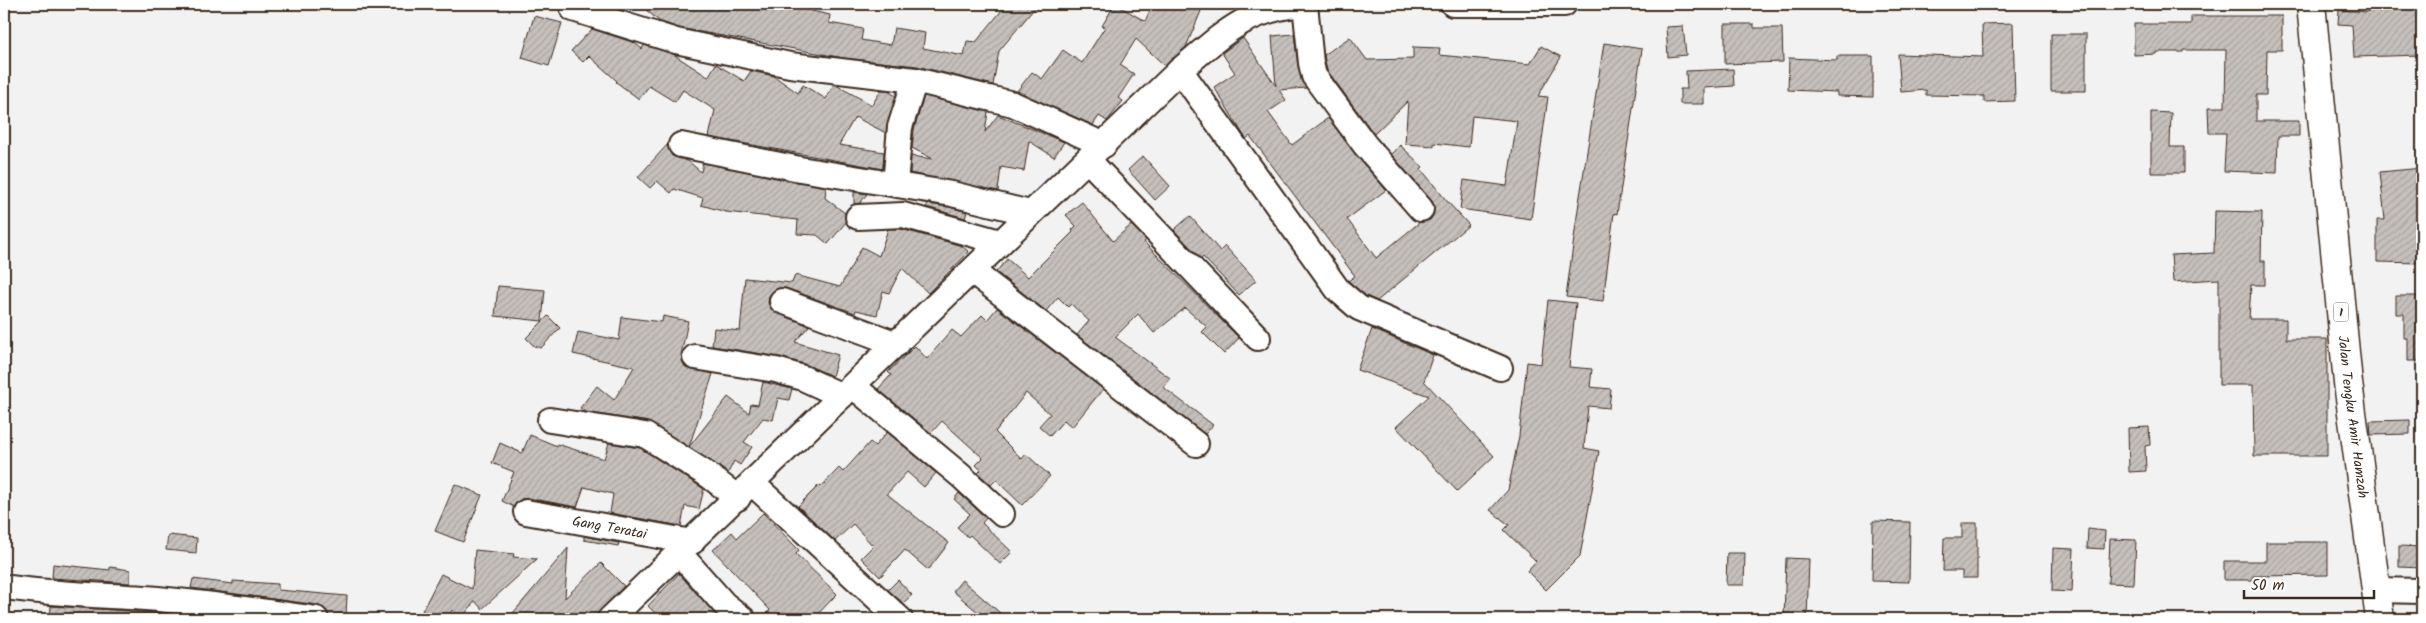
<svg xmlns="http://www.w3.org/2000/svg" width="2426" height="623" font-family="Kalam,sans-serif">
<defs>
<pattern id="building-hatch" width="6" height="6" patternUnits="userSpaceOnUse" patternTransform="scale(1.25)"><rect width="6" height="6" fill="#c6c0bd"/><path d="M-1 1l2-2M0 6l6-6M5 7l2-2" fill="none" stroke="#aba5a2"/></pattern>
</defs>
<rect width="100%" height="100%" fill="#f3f2f2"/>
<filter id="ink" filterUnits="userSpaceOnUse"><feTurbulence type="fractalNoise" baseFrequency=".02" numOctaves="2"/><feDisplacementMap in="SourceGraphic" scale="10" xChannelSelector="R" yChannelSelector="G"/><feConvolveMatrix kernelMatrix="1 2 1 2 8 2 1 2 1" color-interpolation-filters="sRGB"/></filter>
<g filter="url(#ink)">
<path fill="url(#building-hatch)" stroke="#3b2a1e" d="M639,4H754L753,7L782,12L783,4H804L803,9L830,15L829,23L863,29L861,40L891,45L894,28L925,33L923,48L964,56L967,41L976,42L1007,4H1038L999,51L993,85L917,66L844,58L679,28L659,21Z
M1115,4L1145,21L1153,4H1186L1201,11L1186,47L1165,66L1136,39L1120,65L1134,74L1118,98L1123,101L1107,121L1099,116L1093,125L1017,91L1032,72L1042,79L1063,50L1082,63L1105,27L1102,26Z
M2369,5H2422V55L2354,57L2352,25L2338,24L2339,10L2368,12Z
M534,16L562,23L549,66L522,58Z
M2191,16H2282V50H2267L2266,95H2256V121H2299V136H2278L2277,173L2224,171L2226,133H2209L2208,107H2225L2226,50H2183V52H2156V54L2134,55V24H2191Z
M2013,23L2015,101L1984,102V96L1926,95V90L1901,92L1898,54L1983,57L1982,24Z
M1725,24H1754V28H1782L1783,62L1725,64Z
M1683,26L1686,55L1668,57L1666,27Z
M592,29L635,43L642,49L644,45L673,54L708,77L716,64L744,81L751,71L774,76L798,93L803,85L826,99L834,84L872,105L881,90H886L896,96L886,133L855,117L839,145L884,152L883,169L709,137L715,110L683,90L675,102L649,86L639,99L616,82L617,81L589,56L583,62L571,51Z
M1294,34L1298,66L1306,88L1279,90L1286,100L1268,112L1292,145L1328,118L1355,154L1386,190L1347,219L1376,258L1420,222L1430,220L1434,213L1431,200L1391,154L1400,145L1423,167L1421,169L1446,200L1469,225L1377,301L1366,296L1348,281L1355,276L1250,136L1246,139L1214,87L1235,73L1222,53L1243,38L1276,86L1272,36Z
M2051,34H2086V91H2051Z
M1350,37L1367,60L1413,59V47L1440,48L1439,55L1530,64L1541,46L1561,57L1538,96L1548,97L1531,219L1460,209L1464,180L1507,186L1517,121L1472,116L1469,147L1434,143V146L1405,144L1408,101L1374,134L1327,70L1324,55Z
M1604,43L1642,49L1617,214L1614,213L1603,301L1566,297L1578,209Z
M1837,56H1873V97L1837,96V92L1788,90L1789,58L1837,60Z
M1733,69L1734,86L1704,88V104H1680V89H1687L1686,71Z
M924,96L988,112L985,132L998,115L1064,142L1054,157L1029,141L1024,171L1001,167L998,191L910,173L911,156L933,159L912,148L914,130Z
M2151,112L2171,113L2170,147H2184V173H2151Z
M667,145L672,156L688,161L701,172L703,163L826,187L825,198L845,213L846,222L828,244L817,235L797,234L798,220L726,212L701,205L703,198L674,189L671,193L657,181L650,188L638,177Z
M1143,156L1170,186L1155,200L1128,170Z
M2422,168V263L2377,262V220H2385L2380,172Z
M854,192L867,194L860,203L854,204Z
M1082,202L1113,241L1131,225L1146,240L1144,242L1239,338L1224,354L1202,332L1207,327L1185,308L1154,333L1138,314L1115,337L1170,378L1163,387L1213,425L1205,434L1077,335L1089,321L1071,304L1068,307L1058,297L1046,311L996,272L1007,259L1028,277L1073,232L1072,230L1076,226L1066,215Z
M928,204L949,207L967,212L965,218L926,207Z
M2215,211L2262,212L2261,261H2265V285H2251L2249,319H2286V339H2327V456H2254L2253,385H2219V279L2173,282L2171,255L2214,253Z
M1190,216L1220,251L1225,246L1256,280L1239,295L1203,257L1201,259L1174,230Z
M888,229H901L962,246L969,252L928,293L902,268L889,293L883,291L877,315L856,310L855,313L786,288L774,290L769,296L768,303L772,310L809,326L795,342L838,355L832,376L807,365L780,357L712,346L714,328L740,331L745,278L792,283L795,275L840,287L862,247L879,256Z
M498,286L545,290L542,321L495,316Z
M2396,296H2422V361H2408V338H2404V314H2396Z
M1548,300L1576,303L1569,367L1592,369L1590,387L1611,389L1609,408L1588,406L1584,448L1599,451L1580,556L1546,590L1527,571L1536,561L1504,530L1509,525L1490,510L1508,490L1519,436L1527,362L1541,364Z
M997,308L1103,389L1072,427L1064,420L1050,436L1039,426L1050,414L1026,393L995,432L1022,459L1026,454L1050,476L1022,505L996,480L991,485L978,473L981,470L976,465L983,458L942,421L931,433L878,389L891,375L888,372L915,346L927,359L952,330L961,337L982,315L987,320Z
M548,316L560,328L541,348L534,346L526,338Z
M663,316L688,321L681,355L686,367L713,374L689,447L648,422L585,412L580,408L597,386L614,400L634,367L573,354L578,332L619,340L622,317L662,322Z
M1372,329L1433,355L1424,381L1494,456L1457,491L1396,427L1429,396L1357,370Z
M763,382L792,389L789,400L778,398L773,420L763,418L744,442L752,447L740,465L734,461L728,473L689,447L728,397L749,413L751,404L758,405Z
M2410,420V434L2371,435L2370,421Z
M2149,427L2150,445L2145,446L2146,471L2129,472L2128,428Z
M887,432L936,473L924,487L907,472L887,494L949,543L928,570L905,550L880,577L861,558L873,546L853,524L835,541L798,506L819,485L821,487L839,468L843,472L870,442L875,446Z
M530,435L557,446V444L604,459L609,443L640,448L704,489L699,509L685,506L681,526L610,513L613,494L584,487L577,507L528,498L521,499L514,507L502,501L514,472L492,463L500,443L522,453Z
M455,484L482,495L463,542L435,531Z
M959,493L986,518L982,523L1012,552L1000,564L970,535L968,537L957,527L970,514L954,499Z
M763,513L799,550L796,554L837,594L813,619H761L770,610L713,550L732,532L737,538Z
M1873,521L1910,522L1909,582L1872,581Z
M1962,523H1977V578H1962V571H1943L1944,538H1962Z
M2088,529L2105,531L2104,549L2087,548Z
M168,535L197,538L196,553L166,550Z
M584,536L619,543L618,546L584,540Z
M2110,539L2136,540L2134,584L2108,583Z
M2266,542H2328V575L2253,576V580H2224V561H2266Z
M2399,546L2422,547V568L2399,567Z
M568,548L565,598L601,563L624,586L593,618L586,611L579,619H508Z
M2053,548L2074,549L2072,592L2052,591Z
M475,550L514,554L513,557L537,559L482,609L475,601L462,618L452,610L447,619H438L422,611L441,574L472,589Z
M1727,553H1745L1744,585H1726Z
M1786,558L1809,559L1807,619H1784Z
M53,564L110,570V567L130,570V583L52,578Z
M679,573L714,613L721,619H661L648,606Z
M193,579L233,584V581L278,584V590L347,596L346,615H338V619H329L325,609L318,605L191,588Z
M898,580L912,595L903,603L888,590Z
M962,580L1007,619H986L953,591Z
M51,606L144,612L218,619H50Z"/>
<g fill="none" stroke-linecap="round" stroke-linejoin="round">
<g stroke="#3b2a1e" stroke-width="28">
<g id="minor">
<path d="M1305,4L1311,63L1314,76L1365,145L1421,209"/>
<path d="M1453,4H1564"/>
<path d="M573,9L676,41L790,65L915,80L1013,104L1104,145"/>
<path d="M1180,70L1338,290L1359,308L1500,368"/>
<path d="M681,145L800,169L952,194L1030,213"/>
<path d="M1088,160L1258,338"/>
<path d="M895,184L900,127L915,80"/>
<path d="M858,217L903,215L1000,242"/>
<path d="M972,271L1196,444"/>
<path d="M782,301L897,344"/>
<path d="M695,357L776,370L803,378L842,396"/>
<path d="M853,386L961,476L1002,514"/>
<path d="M550,420L645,435L708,475L738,498"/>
<path d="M753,484L900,619"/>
<path id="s1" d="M526,512L692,542"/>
<path d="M680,554L724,604L743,619"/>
<path d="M4,587C51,594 98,595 145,598C202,602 259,611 316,619"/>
<path d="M2376,590L2422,591"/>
<path d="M610,619L1180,70C1223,34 1246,9 1305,4"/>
</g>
</g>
<g stroke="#3b2a1e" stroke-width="31">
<g id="highway">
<path id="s2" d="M2311,4L2348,383L2380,619"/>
</g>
</g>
<use href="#minor" stroke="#fff" stroke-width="24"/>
<use href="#highway" stroke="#fff" stroke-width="28"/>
</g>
</g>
<g text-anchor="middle" stroke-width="4" stroke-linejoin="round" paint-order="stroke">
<rect fill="#fff" stroke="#766a62" stroke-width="1" x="2333.5" y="302.5" width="15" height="19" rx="4"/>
<g font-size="12" font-weight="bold" fill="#3b2a1e">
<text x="2341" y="316">1</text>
</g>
<g font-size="14" fill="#3b2a1e" stroke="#fff">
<text dy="5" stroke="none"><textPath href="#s2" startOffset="415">Jalan Tengku Amir Hamzah</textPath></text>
<text dy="5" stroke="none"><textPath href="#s1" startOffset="85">Gang Teratai</textPath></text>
</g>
</g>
<rect width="2426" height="623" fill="none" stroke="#fff" stroke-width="20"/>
<rect x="10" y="10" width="2406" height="603" fill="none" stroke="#3b2a1e" stroke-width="2" filter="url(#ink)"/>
<path d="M2244 590v8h130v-8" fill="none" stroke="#3b2a1e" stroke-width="2.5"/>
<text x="2251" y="590" font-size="15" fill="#3b2a1e" stroke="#ffffff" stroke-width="4" paint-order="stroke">50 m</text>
</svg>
